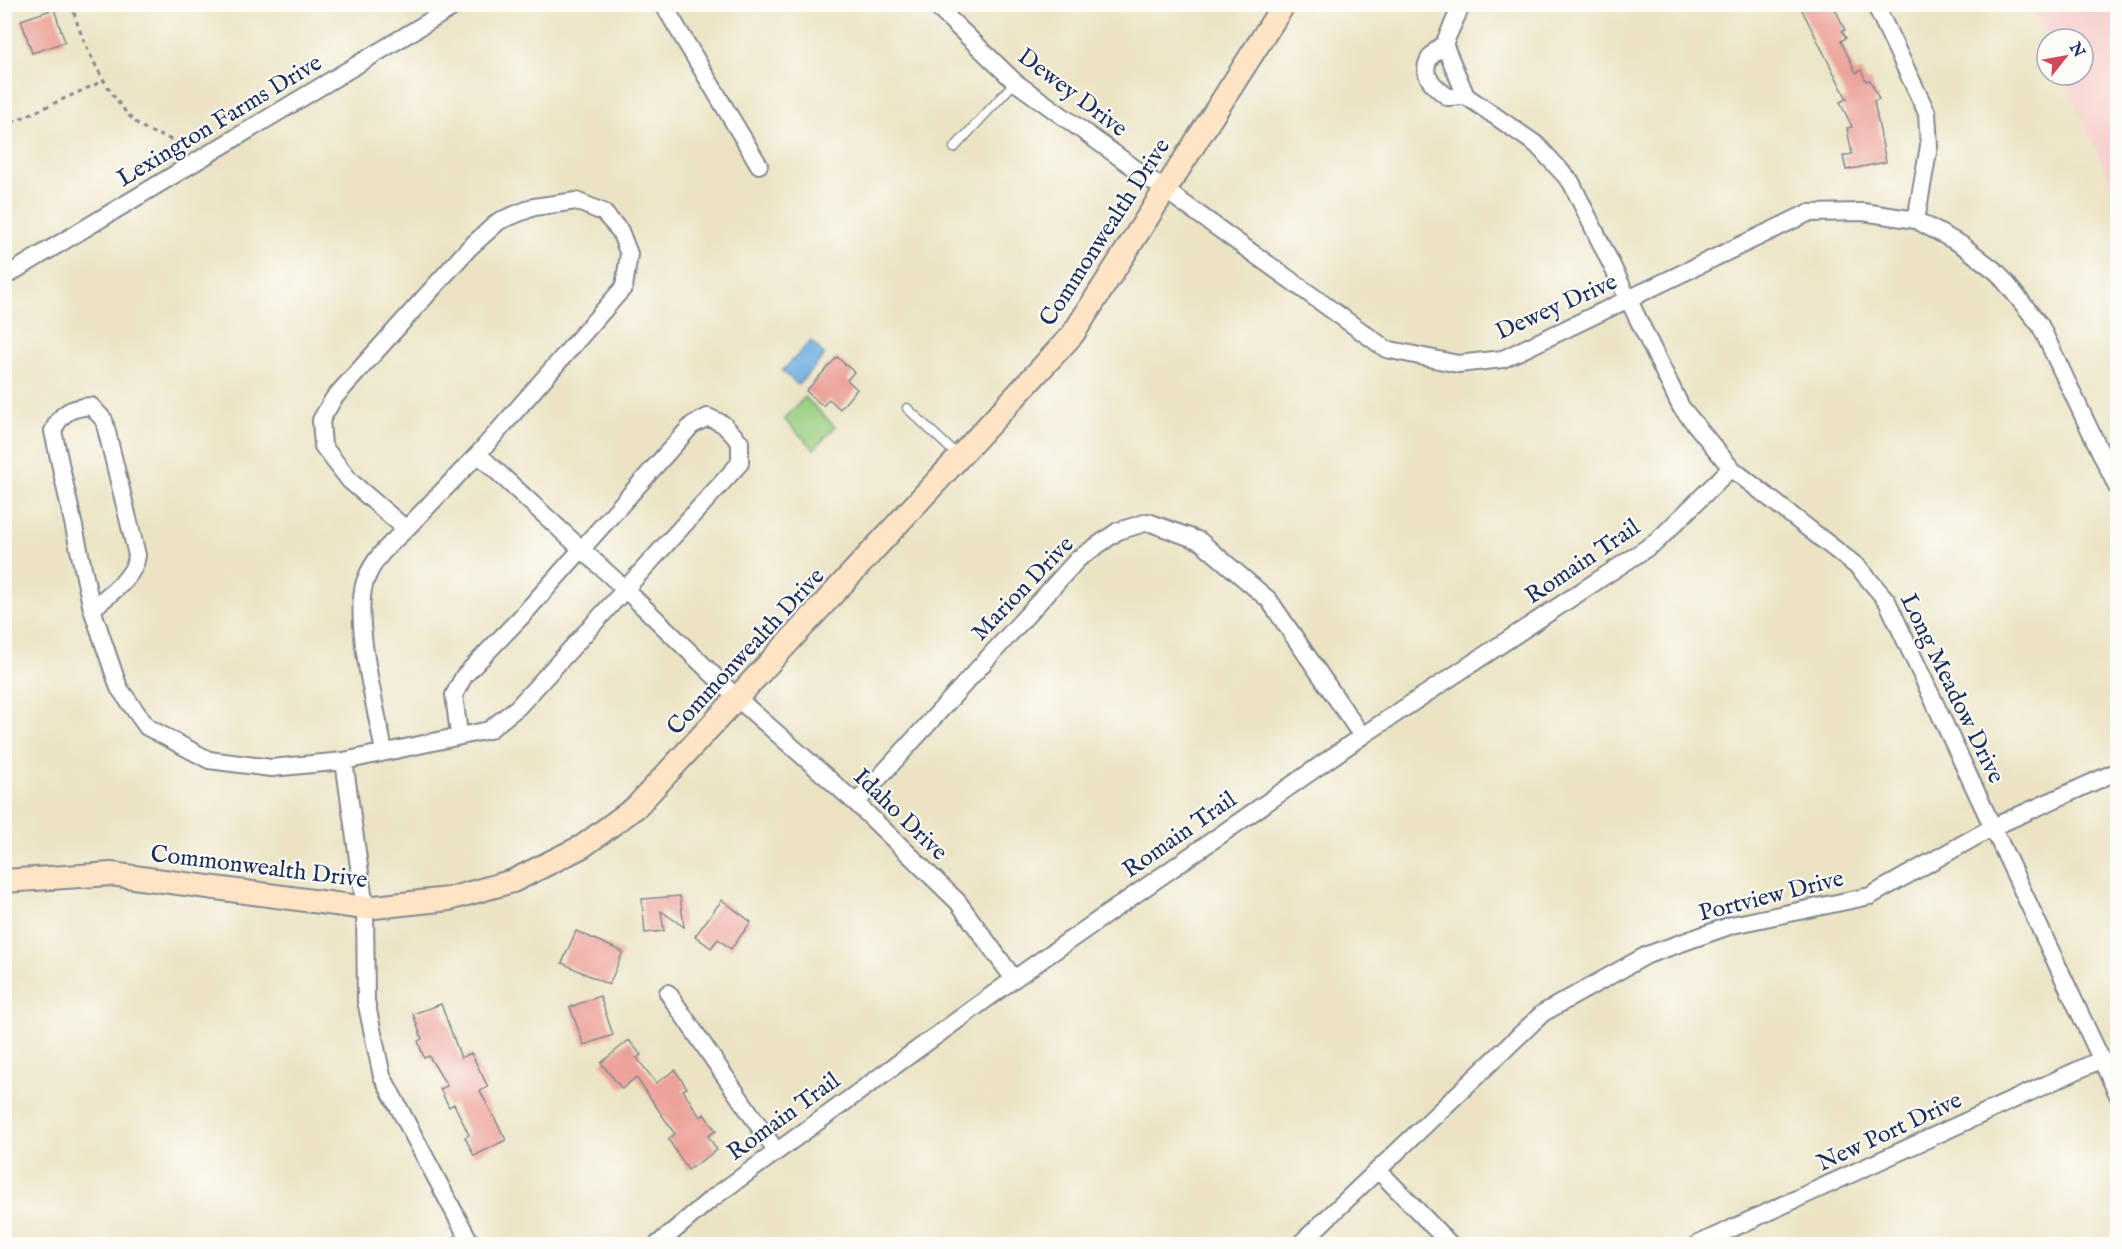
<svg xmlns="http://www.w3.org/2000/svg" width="2122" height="1249" font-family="'IM FELL English',serif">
<rect width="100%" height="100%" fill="#fdfcf7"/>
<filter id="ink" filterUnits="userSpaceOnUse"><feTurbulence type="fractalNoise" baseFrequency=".0167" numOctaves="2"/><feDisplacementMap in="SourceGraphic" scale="12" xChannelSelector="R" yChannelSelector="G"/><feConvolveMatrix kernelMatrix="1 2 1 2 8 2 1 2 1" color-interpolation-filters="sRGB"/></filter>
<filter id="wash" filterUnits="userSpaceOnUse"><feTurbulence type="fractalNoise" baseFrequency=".008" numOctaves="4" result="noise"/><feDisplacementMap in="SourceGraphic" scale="24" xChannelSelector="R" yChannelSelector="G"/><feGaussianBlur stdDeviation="1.35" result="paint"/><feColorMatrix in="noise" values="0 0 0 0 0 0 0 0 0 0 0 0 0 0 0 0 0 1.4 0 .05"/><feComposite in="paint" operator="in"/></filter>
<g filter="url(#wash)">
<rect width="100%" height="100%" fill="#ebe3c3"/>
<path fill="#f7d0ce" d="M2031,5H2117V197L2063,75H2083V39L2047,40Z"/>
<path fill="#99cf80" stroke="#5a7f6f" stroke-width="1.5" d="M805,397L835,427L814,449L784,419Z"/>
<path fill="#69acde" stroke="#426e9e" stroke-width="1.5" d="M811,341L825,355L798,385L782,371Z"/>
<g id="blocks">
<path fill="#eca29a" d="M1799,4H1833L1845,30L1842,31L1846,38L1841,41L1856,73L1861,70L1866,81L1870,80L1879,99L1874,101L1886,162L1846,170L1843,156L1852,154L1847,128L1852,127L1840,102L1847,99Z
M54,9L65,42L32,53L21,20Z
M837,357L854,372L847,380L857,389L840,409L829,399L823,406L806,391Z
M680,896L684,927L661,911L664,931L645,933L642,899Z
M722,900L751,922L731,949L718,939L711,948L695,936Z
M576,931L623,952L609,985L562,963Z
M600,996L613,1035L584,1045L570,1007Z
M441,1004L461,1058L471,1053L488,1087L480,1091L506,1140L474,1156L465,1137L469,1135L454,1104L449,1107L440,1089L447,1086L429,1056L424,1058L418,1041L422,1039L413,1014Z
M629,1040L641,1055L637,1058L656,1083L675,1070L687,1088L683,1090L700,1117L704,1114L716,1131L708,1136L717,1150L688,1170L668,1139L675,1134L636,1077L622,1089L601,1063Z"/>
</g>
</g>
<g filter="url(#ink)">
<use href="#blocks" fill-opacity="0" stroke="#838990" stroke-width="1.5"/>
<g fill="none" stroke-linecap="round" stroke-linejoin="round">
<g stroke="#838990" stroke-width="11">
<path id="lane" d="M954,148L1015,82
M907,408L957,455"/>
</g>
<g stroke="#838990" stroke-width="20">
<path id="street" d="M663,4L759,165
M934,4L1015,82L1386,349L1458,364L1503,359L1808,213L1863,212L1916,220L1962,245L1998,273L2040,325L2118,489
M1462,4L1444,44L1466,96L1537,145L1571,182L1681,407L1731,468L1859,568L1887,601L2118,1095
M1875,4L1927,113L1929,146L1916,220
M1444,44C1417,64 1423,79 1448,97L1466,96
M4,277L458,4
M478,454L624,287L629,254L620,231L603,212L576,201L534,207L499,221L469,248L334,398L321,420L323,446L350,481L406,529L478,454L626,590L738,699L856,803L958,902L1014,979
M92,609C109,594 135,578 137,555L104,420L91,406C71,408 61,412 53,431L92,609L119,688L147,727L209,760L271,768L344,761L489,730L518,707L740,463V442L723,424L708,417L692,425L522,616L464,676L454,695L459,734
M384,752C377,711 351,615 366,579C374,558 390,544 406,529
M344,761L365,908L366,1001L382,1076L470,1242L474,1244
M856,803L1078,559L1118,531L1148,522L1200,541L1269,600L1362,736
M668,993L776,1151
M1379,1171L1450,1244
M658,1244L710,1200L1014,979L1362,736L1656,542L1731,468
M1300,1244L1543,1013L1647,955L1732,925L1870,896L1993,827L2118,771
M1698,1244L2100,1060"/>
</g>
<g stroke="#838990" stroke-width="26">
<path id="secondary" d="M4,881L111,874L365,908L449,899L513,881L583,846L636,807L1073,334L1284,4"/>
</g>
<path stroke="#838990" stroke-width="3" stroke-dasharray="4.5 4.5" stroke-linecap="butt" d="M72,4C78,37 112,104 138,124C152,135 173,138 188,148
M4,126L103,81"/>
<use href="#lane" stroke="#fff" stroke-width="8"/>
<use href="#street" stroke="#fff" stroke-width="16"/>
<use href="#secondary" stroke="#ffe4c6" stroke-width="22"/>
</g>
</g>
<g text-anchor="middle" stroke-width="4.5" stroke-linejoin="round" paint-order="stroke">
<g font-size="24" fill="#1b2f5e" stroke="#fdfcf7">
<text transform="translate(1073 92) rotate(37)" y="8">Dewey Drive</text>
<text transform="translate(219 120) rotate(-31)" y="8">Lexington Farms Drive</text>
<text transform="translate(1104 232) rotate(-57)" y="8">Commonwealth Drive</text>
<text transform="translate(1556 306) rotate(-24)" y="8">Dewey Drive</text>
<text transform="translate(1582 561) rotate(-34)" y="8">Romain Trail</text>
<text transform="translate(1022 588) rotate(-46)" y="8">Marion Drive</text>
<text transform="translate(745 651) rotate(-47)" y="8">Commonwealth Drive</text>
<text transform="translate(1953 688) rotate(64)" y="8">Long Meadow Drive</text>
<text transform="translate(901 814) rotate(44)" y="8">Idaho Drive</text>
<text transform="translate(1179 834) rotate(-35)" y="8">Romain Trail</text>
<text transform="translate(259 866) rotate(7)" y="8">Commonwealth Drive</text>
<text transform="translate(1771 895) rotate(-14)" y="8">Portview Drive</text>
<text transform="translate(783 1116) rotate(-36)" y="8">Romain Trail</text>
<text transform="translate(1889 1131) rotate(-25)" y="8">New Port Drive</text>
</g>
</g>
<rect width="2122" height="1249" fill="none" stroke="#fdfcf7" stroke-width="24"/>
<g transform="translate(2065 57) rotate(59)"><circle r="28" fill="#fdfcf7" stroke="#a3aaba" stroke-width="1.5"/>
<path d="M0-4.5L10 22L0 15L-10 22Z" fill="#d1495b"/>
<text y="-9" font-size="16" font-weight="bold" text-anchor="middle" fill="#1b2f5e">N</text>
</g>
</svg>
